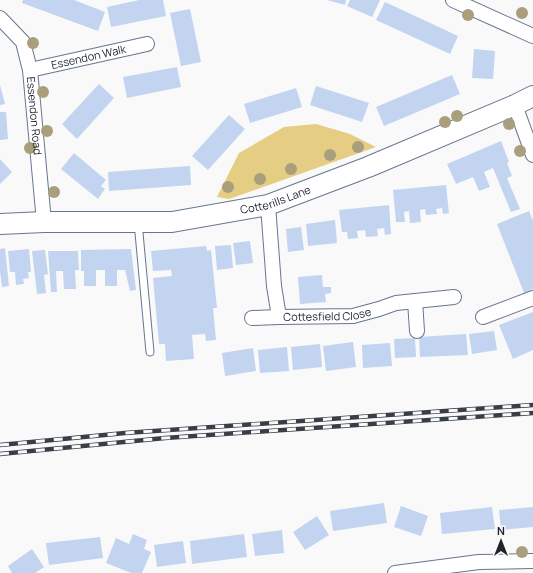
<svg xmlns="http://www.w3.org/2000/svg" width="533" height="573" font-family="Manrope,sans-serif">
<rect width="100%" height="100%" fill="#f9f9f9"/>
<path fill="#e5ce83" d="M316,124L350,134L376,147L229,199L217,197L239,153L284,127Z"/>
<path fill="#c2d4f0" d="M23,0H74L105,12L98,31L22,3Z
M139,0H163L166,16L111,27L107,7Z
M327,0H346L345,5Z
M350,0H380L372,17L347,6Z
M385,2L458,36L450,54L376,20Z
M190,9L201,62L181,66L170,13Z
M474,49L495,51L493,79L472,78Z
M177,67L181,87L127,98L123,77Z
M452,75L460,94L384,126L376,107Z
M99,84L114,98L77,139L62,124Z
M0,85L5,104L0,105Z
M316,86L369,103L362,122L310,105Z
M296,88L302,107L250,123L244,104Z
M0,112H6L8,139L0,140Z
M229,115L245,129L208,170L192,156Z
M501,141L509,162L507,163L512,176L507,178L520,209L511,212L493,168L484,172L490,187L479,191L473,177L456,184L447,164Z
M74,153L106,180L101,186L105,189L98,199L61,169Z
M0,159L12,172L0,184Z
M190,166L191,185L109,191L108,172Z
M446,185L449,213L443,214L442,208L436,209L437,214L426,215L425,209L420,210L421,222L410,223L409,211L404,212L405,222H396L393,190Z
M389,205L391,234L385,235L384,228L377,229L378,236L366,237L365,230L357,231L358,238L348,239L347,232H342L339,210Z
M529,211L533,221V289L524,293L497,224Z
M335,220L337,243L308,246L306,224Z
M301,227L304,250L288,252L286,229Z
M250,241L253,263L236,265L233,243Z
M231,245L233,268L217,270L215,246Z
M206,246L207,251L211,250L217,308H213L216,340L206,341L205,334L192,335L194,359L166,361L165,344H159L153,278L172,276L171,270L153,271L151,251Z
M5,248L9,286L2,287L0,271V249Z
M29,249L31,272H28L29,278L23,279L24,284L16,285L15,272H10L8,251Z
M131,249L136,290L130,291L125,270H117V286H105V270H96V286H84V271H81V250Z
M45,250L48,274L44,275L46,293L37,294L32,251Z
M48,251H78L79,270H75L76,289H64L63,271H56L57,292H51Z
M322,275L323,287H331V293L325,294L326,302L300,304L298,277Z
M533,312V350L513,359L499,325Z
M494,331L497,350L472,354L469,334Z
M466,334L468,355L420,357L419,337Z
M415,338L416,357L395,358L394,339Z
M353,342L356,367L326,371L323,346Z
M390,343L392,366L363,368L362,345Z
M320,344L322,367L293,370L291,347Z
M287,347L289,371L260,373L258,350Z
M253,348L256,371L225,376L222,353Z
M384,503L387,523L333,531L330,511Z
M401,506L428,516L421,536L394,527Z
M492,507L495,529L442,534L440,513Z
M533,507V527L501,530L499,510Z
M317,516L329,535L305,550L293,532Z
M282,530L284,553L255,556L252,534Z
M133,534L147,540L144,549L151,552L142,573H131L106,563L116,538L129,544Z
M244,534L247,557L192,564L190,541Z
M100,537L103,558L49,565L46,543Z
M183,541L186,563L157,567L154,545Z
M32,549L44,567L35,573H12L8,566Z"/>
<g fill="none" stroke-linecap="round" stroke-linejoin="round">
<g stroke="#65768f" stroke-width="9">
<path id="lane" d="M138,222L150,352"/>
</g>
<g stroke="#65768f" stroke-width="16">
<g id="street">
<path d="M453,0L533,36"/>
<path id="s1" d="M0,18L23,42L30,70L44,222"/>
<path id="s2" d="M30,70L147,44"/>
<path d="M515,105L533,155"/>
<path id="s3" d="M268,205L274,286L279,317L353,316L379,309L396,303L454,297"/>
<path d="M415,301L417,331"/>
<path d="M483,317L533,298"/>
<path d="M252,318L279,317"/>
<path d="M395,573L479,562L533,561"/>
</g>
</g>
<g stroke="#65768f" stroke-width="22">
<g id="secondary">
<path id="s4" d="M0,224L44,222H172L268,205L368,167L515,105L533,96"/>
</g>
</g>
<use href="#lane" stroke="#fff" stroke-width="7"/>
<use href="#street" stroke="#fff" stroke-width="14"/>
<use href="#secondary" stroke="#fff" stroke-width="20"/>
<g stroke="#383e47" stroke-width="4.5">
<path id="rail" d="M0,445L125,433L533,405
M0,454L165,438L533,413"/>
</g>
<use href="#rail" stroke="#f9f9f9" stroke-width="3" stroke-dasharray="9" stroke-linecap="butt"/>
</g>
<g fill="#a99f7d">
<circle cx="522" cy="13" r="6"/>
<circle cx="468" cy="15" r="6"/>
<circle cx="33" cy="43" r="6"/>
<circle cx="43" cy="92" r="6"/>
<circle cx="457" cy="116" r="6"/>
<circle cx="445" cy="122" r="6"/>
<circle cx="509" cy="124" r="6"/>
<circle cx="47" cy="131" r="6"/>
<circle cx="358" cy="147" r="6"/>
<circle cx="30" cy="148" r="6"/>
<circle cx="520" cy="151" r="6"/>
<circle cx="330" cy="155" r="6"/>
<circle cx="291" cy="169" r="6"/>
<circle cx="260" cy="179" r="6"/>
<circle cx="228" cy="187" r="6"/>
<circle cx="54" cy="192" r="6"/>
<circle cx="522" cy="552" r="6"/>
</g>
<g text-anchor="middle" stroke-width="3" stroke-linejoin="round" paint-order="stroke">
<g font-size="11" fill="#1d242e" stroke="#f9f9f9">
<text dy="4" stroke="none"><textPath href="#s2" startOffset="60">Essendon Walk</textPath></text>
<text dy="4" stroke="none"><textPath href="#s1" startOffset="108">Essendon Road</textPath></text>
<text dy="4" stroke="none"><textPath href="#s4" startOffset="278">Cotterills Lane</textPath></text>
<text dy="4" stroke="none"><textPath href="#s3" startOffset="161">Cottesfield Close</textPath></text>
</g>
</g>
<g transform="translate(501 541)" stroke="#f9f9f9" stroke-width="3" paint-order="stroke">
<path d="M0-3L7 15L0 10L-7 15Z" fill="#1d242e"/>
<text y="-6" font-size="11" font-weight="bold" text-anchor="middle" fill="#1d242e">N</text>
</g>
</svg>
